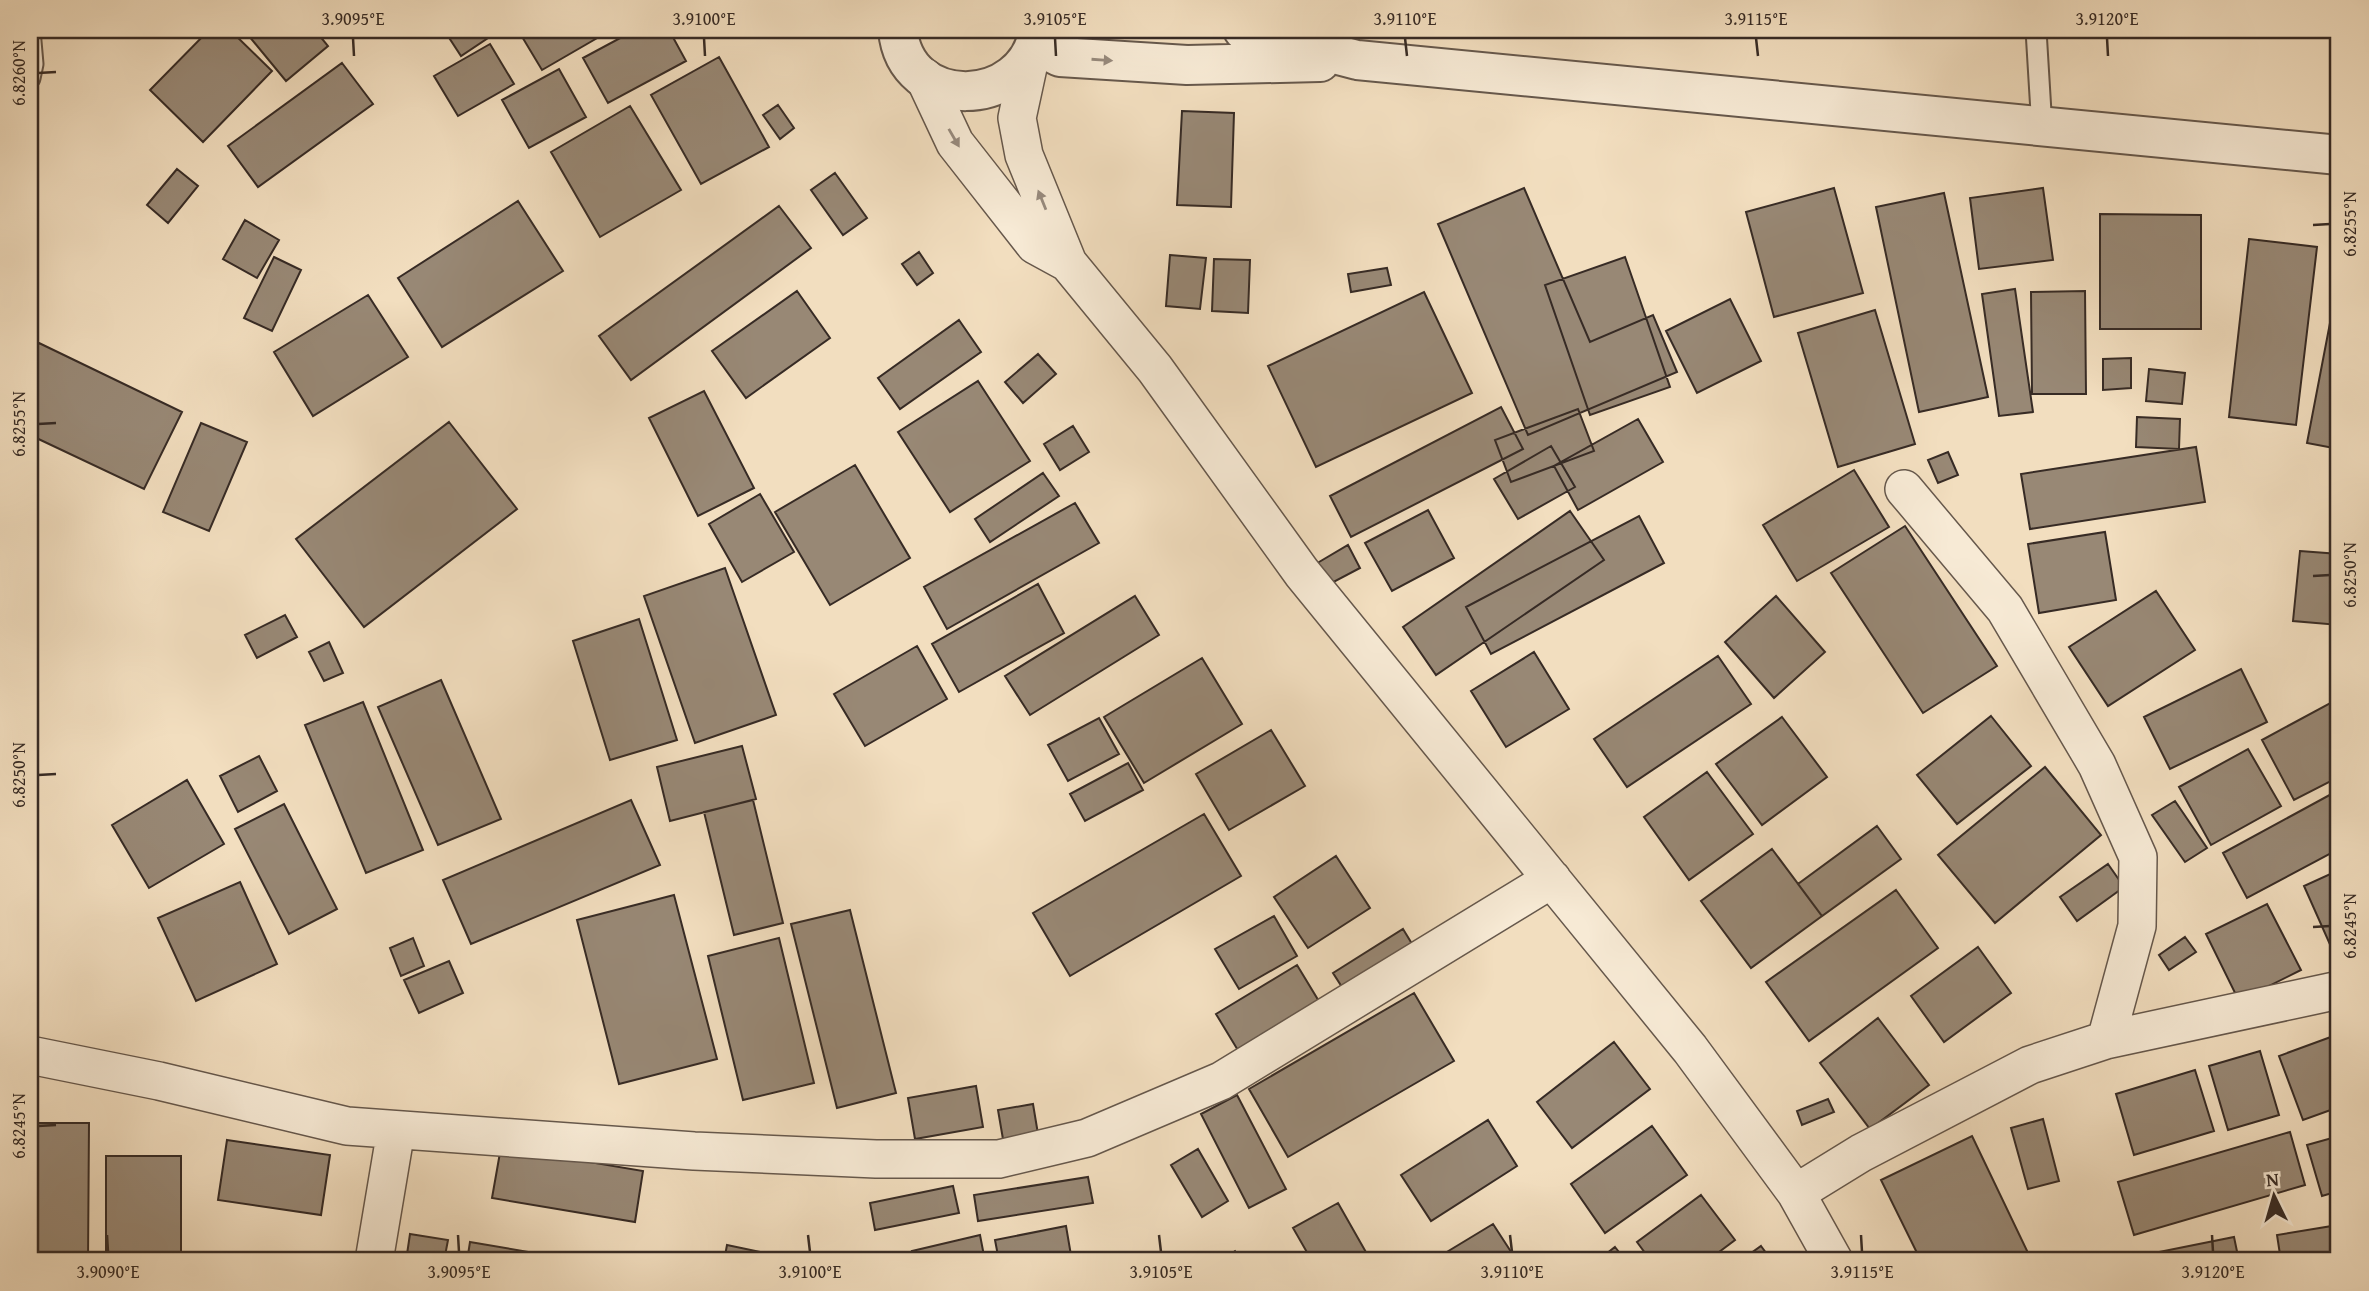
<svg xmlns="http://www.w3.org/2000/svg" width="2369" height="1291" font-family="'Gentium Book Plus',serif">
<rect width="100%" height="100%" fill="#f2debf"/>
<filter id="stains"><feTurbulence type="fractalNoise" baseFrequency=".00286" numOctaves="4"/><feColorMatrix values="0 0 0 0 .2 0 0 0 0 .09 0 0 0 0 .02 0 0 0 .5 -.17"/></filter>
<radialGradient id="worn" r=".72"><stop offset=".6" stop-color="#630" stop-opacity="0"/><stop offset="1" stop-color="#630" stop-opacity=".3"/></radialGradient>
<path fill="#988875" stroke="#372b25" stroke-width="2" d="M209,30H230L272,71L203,142L150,90Z
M244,30H315L328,46L286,81Z
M444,30H500L461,56Z
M518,30H611L542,70Z
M635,30H669L686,61L608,103L583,58Z
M490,44L514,84L458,116L434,76Z
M719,57L769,147L701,184L651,95Z
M342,63L373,104L258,187L228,146Z
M559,69L586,117L529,148L502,100Z
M778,105L794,128L780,139L763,115Z
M630,106L681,190L600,237L551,152Z
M1182,111L1234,113L1231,207L1177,205Z
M177,169L198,186L168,223L147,205Z
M835,173L867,218L843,235L811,190Z
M1524,188L1590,342L1653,315L1677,372L1528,435L1438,224Z
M1834,188L1863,293L1774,317L1746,212Z
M2043,188L2053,260L1979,269L1970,198Z
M1944,193L1988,397L1919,412L1876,207Z
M518,201L563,271L442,347L398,278Z
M779,206L811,248L631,380L599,336Z
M2100,214L2201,215V329H2100Z
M245,220L279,240L257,278L223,259Z
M2249,239L2317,247L2296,425L2229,417Z
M919,252L933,273L917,285L902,264Z
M1170,255L1206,258L1200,309L1166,306Z
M274,257L301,270L272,331L244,318Z
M1625,257L1670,387L1590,415L1545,285Z
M1214,259L1250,260L1248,313L1212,311Z
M1387,268L1391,285L1351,292L1348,274Z
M2339,276V449L2307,443Z
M2015,289L2033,412L1999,416L1982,294Z
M797,291L830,338L746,398L712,351Z
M2085,291L2086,394H2032L2031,292Z
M1424,292L1472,393L1316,467L1268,366Z
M368,295L408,357L313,416L274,352Z
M1730,299L1761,361L1697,393L1666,331Z
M1875,310L1915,444L1838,467L1798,333Z
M959,320L981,352L900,409L878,378Z
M39,343L182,412L144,489L30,435V361Z
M1038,354L1056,374L1023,403L1005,382Z
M2131,358V388L2103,390V359Z
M2149,369L2185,373L2182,404L2146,401Z
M978,381L1030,461L950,512L898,432Z
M704,391L754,488L698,516L649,418Z
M1501,407L1523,449L1351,537L1330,496Z
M1578,409L1594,451L1511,482L1495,440Z
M2137,417L2180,419L2179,449L2136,447Z
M1638,419L1663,462L1578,510L1554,466Z
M449,422L517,509L364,627L296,539Z
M201,423L247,442L209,531L163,512Z
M1073,426L1089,452L1060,470L1044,444Z
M1551,446L1575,487L1518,519L1494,479Z
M2196,447L2205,502L2030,529L2021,474Z
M1948,452L1958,475L1938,483L1928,460Z
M855,465L910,558L830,605L775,512Z
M1854,470L1889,527L1797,581L1763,525Z
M1043,473L1059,496L990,542L975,519Z
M760,494L794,552L742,582L709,524Z
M1075,503L1099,543L947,629L924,587Z
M1428,510L1454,558L1392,591L1365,543Z
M1570,511L1604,560L1436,675L1403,627Z
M1639,516L1664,563L1491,654L1466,607Z
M1905,526L1997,666L1923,713L1831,573Z
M2105,532L2116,600L2039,613L2028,544Z
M1348,545L1360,568L1326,586L1314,565Z
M2300,551L2339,554V625L2293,621Z
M725,568L776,715L695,743L644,596Z
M1038,584L1064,633L959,692L932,644Z
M2156,591L2195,650L2108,706L2069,647Z
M1135,596L1159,635L1030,715L1005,676Z
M1776,596L1825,652L1774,698L1725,642Z
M285,615L297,637L257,658L245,635Z
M639,619L677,740L610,760L573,641Z
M329,642L343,673L324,681L309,652Z
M917,646L947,699L865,746L834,694Z
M1534,652L1569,709L1506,747L1471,691Z
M1718,656L1751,704L1627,787L1594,739Z
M1202,658L1242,724L1144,783L1104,717Z
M2241,669L2267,722L2170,769L2144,717Z
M441,680L501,819L438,845L378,707Z
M2334,701L2339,711V777L2294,800L2262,740Z
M363,702L423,850L366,873L305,725Z
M1991,716L2031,766L1957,824L1917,775Z
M1782,717L1827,777L1762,825L1716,764Z
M1099,718L1119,754L1068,781L1048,745Z
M1271,730L1305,786L1229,830L1196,774Z
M742,746L756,799L670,821L657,767Z
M2248,749L2281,806L2211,845L2179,787Z
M259,756L277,791L238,812L220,776Z
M1128,763L1143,790L1085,821L1070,794Z
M2045,767L2101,835L1995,923L1938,855Z
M1707,772L1753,834L1689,880L1644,817Z
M187,780L224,844L149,888L112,825Z
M2337,791L2339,849L2247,898L2223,853Z
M631,800L660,865L471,944L443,880Z
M753,800L783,923L734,935L704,812Z
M2175,801L2207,848L2185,862L2152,815Z
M284,804L337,909L289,934L235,829Z
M1204,814L1241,876L1070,976L1033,913Z
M1877,826L1901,859L1822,916L1798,884Z
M1772,849L1822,916L1751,968L1701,901Z
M1336,856L1370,908L1308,948L1274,897Z
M2108,864L2124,887L2077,921L2060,897Z
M2339,870V946L2332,949L2304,886Z
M240,882L277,964L196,1001L158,918Z
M1896,890L1938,948L1809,1041L1766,982Z
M674,895L717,1059L619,1084L577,920Z
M2267,904L2301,970L2239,1001L2206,934Z
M850,910L896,1093L837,1108L791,924Z
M1274,916L1297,956L1239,989L1215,949Z
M1403,929L1420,957L1351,1001L1333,973Z
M2185,937L2196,952L2169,970L2159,955Z
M413,938L424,966L401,976L390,948Z
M779,938L814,1083L743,1100L708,956Z
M1978,947L2011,993L1944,1042L1911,996Z
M449,961L463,993L419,1013L404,980Z
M1297,965L1323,1008L1242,1057L1216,1014Z
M1414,993L1454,1061L1288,1157L1249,1089Z
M1878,1018L1929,1085L1870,1129L1820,1063Z
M2339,1034V1107L2303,1120L2279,1056Z
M1614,1042L1650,1089L1572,1148L1537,1102Z
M2260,1051L2279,1115L2228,1130L2209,1066Z
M2195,1070L2214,1131L2134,1155L2116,1094Z
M976,1086L983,1127L915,1139L908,1098Z
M1237,1095L1286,1189L1249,1208L1201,1114Z
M1828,1099L1834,1112L1802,1125L1797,1111Z
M1033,1104L1039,1140L1004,1145L998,1110Z
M2043,1119L2059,1181L2028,1189L2011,1128Z
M1488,1120L1517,1166L1431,1221L1401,1175Z
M30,1123H89L88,1261H30Z
M1652,1126L1687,1175L1605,1233L1571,1184Z
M2290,1132L2305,1185L2134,1235L2118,1182Z
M1972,1136L2030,1257L2022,1261H1921L1881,1180Z
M2339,1136V1191L2322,1196L2307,1145Z
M227,1140L330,1155L321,1215L218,1200Z
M501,1147L643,1171L635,1222L492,1198Z
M1198,1149L1228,1201L1202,1217L1171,1165Z
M106,1156H181V1261H106Z
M1088,1177L1093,1203L978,1221L974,1195Z
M953,1186L959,1213L875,1230L870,1203Z
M1701,1195L1735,1240L1707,1261H1651L1637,1242Z
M1338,1203L1371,1261H1312L1293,1228Z
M1493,1224L1517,1261H1432Z
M2338,1225L2339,1261H2281L2277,1235Z
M1066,1226L1072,1261H999L995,1240Z
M410,1234L448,1240L444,1261H406Z
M980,1235L985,1261H915L912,1251Z
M2234,1237L2239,1261H2151L2149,1254Z
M470,1242L581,1261H467Z
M727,1245L793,1259L792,1261H724Z
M1761,1246L1772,1261H1740Z
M1615,1247L1626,1261H1597Z
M1235,1251L1243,1261H1221Z"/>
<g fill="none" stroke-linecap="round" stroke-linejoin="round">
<g stroke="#66584c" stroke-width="23">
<path id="service" d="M2036,30L2042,129
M30,78L33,64L30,30"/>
</g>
<g stroke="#66584c" stroke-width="40">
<path id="minor" d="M1030,58L1017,118L1024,155L1068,263L1155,369L1302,573L1690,1049L1796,1193L1834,1261
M924,77L955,143L1035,245L1068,263
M1904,489L2005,609L2097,765L2138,857L2137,926L2106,1040
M30,1055L159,1081L347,1126L694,1151L876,1159H999L1087,1138L1221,1081L1552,879
M1796,1193L1861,1153L2030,1065L2106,1040L2339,990
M374,1261L396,1130"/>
</g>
<g stroke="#66584c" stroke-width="42">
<path id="tertiary" d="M898,30C905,112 1025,111 1039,30
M1243,30L1357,60L2339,155
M1036,45L1060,57L1187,65L1320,62"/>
</g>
<use href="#service" stroke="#f7ead5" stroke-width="19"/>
<use href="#minor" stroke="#f7ead5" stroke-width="37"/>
<use href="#tertiary" stroke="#f7ead5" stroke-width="38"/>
</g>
<defs><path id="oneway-solid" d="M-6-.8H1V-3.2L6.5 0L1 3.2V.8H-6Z" transform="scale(1.75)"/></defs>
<g fill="#978a7d">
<use href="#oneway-solid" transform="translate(1102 60) rotate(4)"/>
<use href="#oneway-solid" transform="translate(954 138) rotate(60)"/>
<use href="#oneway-solid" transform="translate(1042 200) rotate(-112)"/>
</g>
<path fill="none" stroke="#372b25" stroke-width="2.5" d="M353,38L354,56M704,38L705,56M1055,38L1056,56M1405,38L1407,56M1756,38L1758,56M2107,38L2108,56M38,73L56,72M2313,225L2330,224M38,424L56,423M2313,576L2330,575M38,775L56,774M2313,927L2330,926M38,1126L56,1125M107,1235L108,1252M458,1235L459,1252M808,1235L810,1252M1159,1235L1161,1252M1510,1235L1512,1252M1861,1235L1862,1252M2212,1235L2213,1252"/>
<rect width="2369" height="1291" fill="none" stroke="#f2debf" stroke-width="77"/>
<g transform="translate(2274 1196) rotate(355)" stroke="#f7ead5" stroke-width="5" paint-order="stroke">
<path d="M0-5L12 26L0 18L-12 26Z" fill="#372b25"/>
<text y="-10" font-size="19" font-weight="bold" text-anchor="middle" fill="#372b25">N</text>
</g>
<rect x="38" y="38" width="2292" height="1214" fill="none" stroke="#372b25" stroke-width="2.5"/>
<g font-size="18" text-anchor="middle" fill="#372b25">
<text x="353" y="25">3.9095°E</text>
<text x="704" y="25">3.9100°E</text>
<text x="1055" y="25">3.9105°E</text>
<text x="1405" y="25">3.9110°E</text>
<text x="1756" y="25">3.9115°E</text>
<text x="2107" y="25">3.9120°E</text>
<text transform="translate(19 73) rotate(-90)" y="6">6.8260°N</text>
<text transform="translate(2350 224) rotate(-90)" y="6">6.8255°N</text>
<text transform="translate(19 424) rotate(-90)" y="6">6.8255°N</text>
<text transform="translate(2350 575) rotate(-90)" y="6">6.8250°N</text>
<text transform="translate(19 775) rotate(-90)" y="6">6.8250°N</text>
<text transform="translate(2350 926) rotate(-90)" y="6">6.8245°N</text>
<text transform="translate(19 1126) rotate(-90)" y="6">6.8245°N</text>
<text x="108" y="1278">3.9090°E</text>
<text x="459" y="1278">3.9095°E</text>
<text x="810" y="1278">3.9100°E</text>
<text x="1161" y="1278">3.9105°E</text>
<text x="1512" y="1278">3.9110°E</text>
<text x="1862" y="1278">3.9115°E</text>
<text x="2213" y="1278">3.9120°E</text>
</g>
<rect width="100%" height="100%" filter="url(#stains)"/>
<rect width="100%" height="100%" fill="url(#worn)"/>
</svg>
